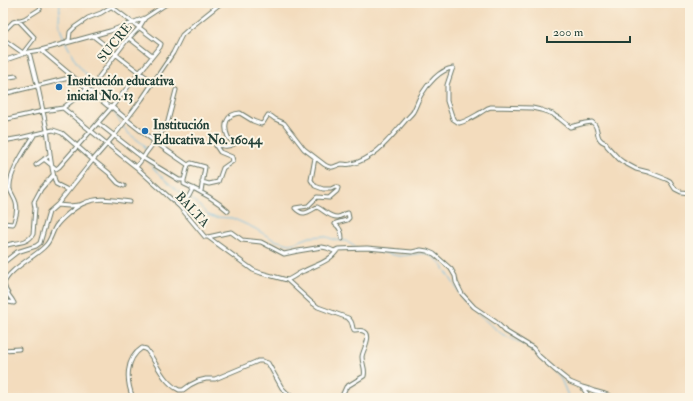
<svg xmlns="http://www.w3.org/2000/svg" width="693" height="401" font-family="'IM FELL Double Pica',serif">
<rect width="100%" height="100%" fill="#fcf5e5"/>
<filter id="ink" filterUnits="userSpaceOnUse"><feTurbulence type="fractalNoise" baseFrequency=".025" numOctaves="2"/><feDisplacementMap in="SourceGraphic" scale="8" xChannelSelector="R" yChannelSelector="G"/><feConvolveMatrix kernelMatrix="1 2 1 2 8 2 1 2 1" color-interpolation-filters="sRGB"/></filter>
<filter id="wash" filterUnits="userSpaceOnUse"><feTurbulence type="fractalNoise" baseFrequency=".012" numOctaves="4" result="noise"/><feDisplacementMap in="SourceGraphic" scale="16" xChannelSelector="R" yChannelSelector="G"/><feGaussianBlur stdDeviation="0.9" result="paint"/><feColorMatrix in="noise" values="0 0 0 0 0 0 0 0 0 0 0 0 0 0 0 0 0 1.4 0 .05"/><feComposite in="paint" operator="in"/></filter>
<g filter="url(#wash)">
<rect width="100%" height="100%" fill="#f3dcbd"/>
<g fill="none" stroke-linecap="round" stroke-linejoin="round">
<path stroke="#68bae3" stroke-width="1" d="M60,3L59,22L61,31L66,43L75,60L109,105
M112,109L121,123
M123,126L128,133L143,144L146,150
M149,163C160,176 172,187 186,197
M189,198L197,203L208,215L214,217L232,218L254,228L274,240L289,244L294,243L310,237L324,236L335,240L346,241L355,247
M368,249L399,256L424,253L435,258L442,265L466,303L474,311L502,334L525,345
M529,348L534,352
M550,367L561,379L569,398"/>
</g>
</g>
<g filter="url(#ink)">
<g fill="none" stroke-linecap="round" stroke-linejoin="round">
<g stroke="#697564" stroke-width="5">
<path id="minor" d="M18,20L34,37L33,40L23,53
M3,29H6L13,22L24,19L40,9
M93,36C113,51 132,69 154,82
M129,38L152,56
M3,39L23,53L29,52C36,78 42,104 47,130C50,148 50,167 56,184L68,190
M67,41L69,40L70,32L75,27L88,18L101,13L117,3
M41,50L108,106L112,107C136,128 161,147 188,165
M3,61L29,52L41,50L66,43L110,31L145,18L168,3
M3,78L16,76
M98,78L126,41L139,28L145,18
M3,94L73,77
M63,108L107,144L136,167L180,207L205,237H208L226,233L231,232L242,240L261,242L284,254L298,251L322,247L327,248L334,251L338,249C331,261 316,265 304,271C298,273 293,278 287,280L311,302L318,307L348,318C354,323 351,325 354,331C357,331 361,330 363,331C374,334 362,351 362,357C362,364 366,369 364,376L346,387L341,398
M3,120L43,111L63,108L87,89
M98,123L143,158L179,180H184V184C200,191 215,199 228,211
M3,141L20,138L53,130L62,133L93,160L109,173L118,183L124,186
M315,158L311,180L315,186L323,189H331L335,187L338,188L337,191L329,198L317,197L308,206L295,208C303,217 308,212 317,207C324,210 330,218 338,217C342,216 344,214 348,213L349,218L347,220L336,223L335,224C341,228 342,233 342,239
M44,159L55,168L56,169L59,167L111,108L160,47L161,44L112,7L108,3
M36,165L50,155
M188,165L191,163L205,167L201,191
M136,167L143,158L146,153L167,125L176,90
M184,180L188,165
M202,182L209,184L218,182L223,168L233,161L232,157L220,152L216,146C224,144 225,149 234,144C233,141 230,140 228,137C223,125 226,114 240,113L253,121L261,124L263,123L268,115L271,116L275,119L284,123L304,149L325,165C333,170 335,165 342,164C345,164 348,165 351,164C375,159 390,138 405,121C407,118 411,115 413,112C416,107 418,100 421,95C427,85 440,69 453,68L452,70L447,85V101L453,119L459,123C467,121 473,117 480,113C484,111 486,108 491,107L532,108L541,110L553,114L555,116L559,118L570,127L585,123L592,122C601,128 593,139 606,143L607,146L619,159L623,162L636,169L648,172L666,179L670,181L675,189L681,192L690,193
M3,188L10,187
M57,205L69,206L79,205
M180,207L189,196L193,188
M3,223L13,224L14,222C16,216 18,210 16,203C15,198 11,194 10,189C8,173 27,147 35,134
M208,237L253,270L261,273L287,280
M3,247C11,241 27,246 33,234L35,208L34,202L41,189L53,175
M338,249L367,248L412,252L421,250L427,251L434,254L451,269L455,276L456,282L462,294L474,307L496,322L505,331L533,348L539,356L555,370L570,382L582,387L588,395
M3,263L17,252L36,246L40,243L49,212L57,205L93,160L114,136L142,99L173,53L182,35L191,27L221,3
M3,284H4C6,295 10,295 14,303L3,301
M4,284C7,270 37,256 46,245C51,240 52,232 56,226C61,219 74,208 82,204C98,196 113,200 130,202
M3,350L19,349
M582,387L589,389L594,391L605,394L616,398
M133,398C126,381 125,359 142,348L146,349C157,363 163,382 179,390H183L190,385L198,381L206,379H215L258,361H262L268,363L282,388L287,393L296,398"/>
</g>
<use href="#minor" stroke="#fff" stroke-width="3"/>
</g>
</g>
<g fill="#1f6fb2" stroke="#fcf5e5" stroke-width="1.5">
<circle cx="59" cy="87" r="4"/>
<circle cx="145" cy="131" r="4"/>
</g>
<g text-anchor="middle" stroke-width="4" stroke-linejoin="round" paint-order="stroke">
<g font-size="13" fill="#1f3d34" stroke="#fcf5e5">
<text transform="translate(114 42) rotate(-51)" y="5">SUCRE</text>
<text transform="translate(193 209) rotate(47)" y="5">BALTA</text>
</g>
<g font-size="13" font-weight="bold" fill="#1f3d34" stroke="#fcf5e5" text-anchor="start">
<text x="67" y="85">Institución educativa<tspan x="67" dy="15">inicial No. 13</tspan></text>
<text x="153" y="129">Institución<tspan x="153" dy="15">Educativa No. 16044</tspan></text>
</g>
</g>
<rect width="693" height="401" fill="none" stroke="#fcf5e5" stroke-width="16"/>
<path d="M547 36v6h83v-6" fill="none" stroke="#1f3d34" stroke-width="2"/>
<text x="553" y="36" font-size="12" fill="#1f3d34" stroke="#fcf5e5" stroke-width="3" paint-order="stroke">200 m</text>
</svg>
